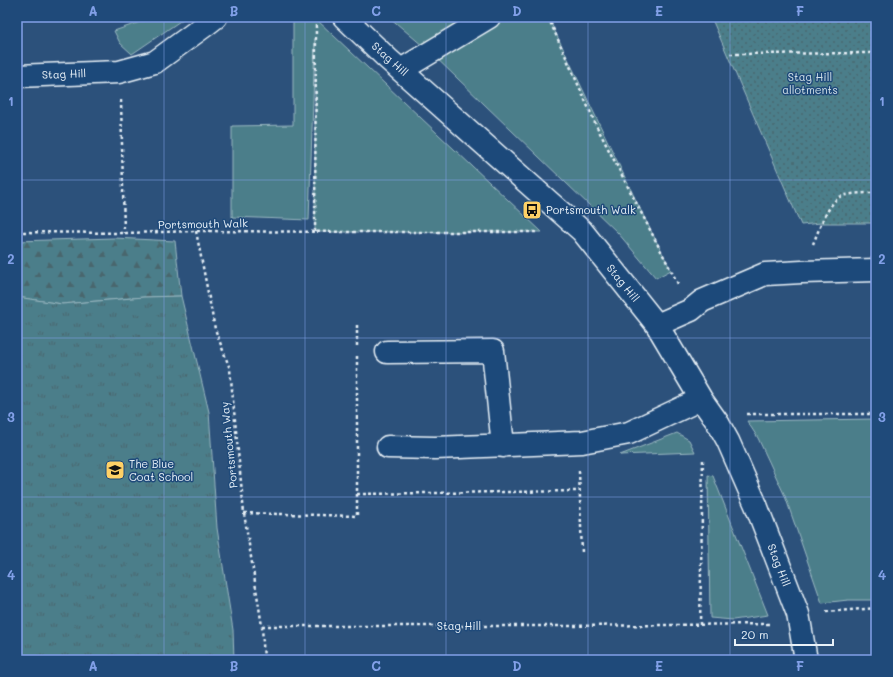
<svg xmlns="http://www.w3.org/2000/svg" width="893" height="677" font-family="Mali,sans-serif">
<defs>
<pattern id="forest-firs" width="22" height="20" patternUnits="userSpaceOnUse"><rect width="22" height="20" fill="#4c7e8a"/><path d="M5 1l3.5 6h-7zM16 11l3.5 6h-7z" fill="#49666d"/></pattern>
<pattern id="park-tufts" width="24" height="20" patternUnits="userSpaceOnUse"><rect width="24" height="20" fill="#4c7e8a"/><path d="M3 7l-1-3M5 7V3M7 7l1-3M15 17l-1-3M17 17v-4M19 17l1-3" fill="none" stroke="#49666d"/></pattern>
<pattern id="garden-dots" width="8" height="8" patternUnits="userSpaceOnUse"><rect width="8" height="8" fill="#4c7e8a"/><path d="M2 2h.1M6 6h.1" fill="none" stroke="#49666d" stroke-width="1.8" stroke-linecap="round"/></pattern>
</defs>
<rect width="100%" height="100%" fill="#2c517b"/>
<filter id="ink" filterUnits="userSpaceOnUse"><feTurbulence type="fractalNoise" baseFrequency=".025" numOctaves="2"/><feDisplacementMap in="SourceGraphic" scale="8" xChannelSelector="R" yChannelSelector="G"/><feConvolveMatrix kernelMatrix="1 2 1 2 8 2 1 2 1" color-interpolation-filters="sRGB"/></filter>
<g filter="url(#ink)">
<path fill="#4c7e8a" stroke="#9ab8c1" d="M155,17H186L132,54L120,43L114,31Z
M288,17H313L316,19L542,232H315V39L309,220L232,217V126L293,125V19Z
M389,17H548L644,217L671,270L656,278L618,233L430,52Z
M876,419V600H848L822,603L785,496L758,438L747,421Z
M677,433L689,440L695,452L620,455Z
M708,475L713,476L768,615L733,620L710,618Z"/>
<path fill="url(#forest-firs)" stroke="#9ab8c1" d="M114,238L175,241L181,296L144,297L62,304L17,297V241Z"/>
<path fill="url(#park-tufts)" stroke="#9ab8c1" d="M181,296L209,412L217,528L233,630L234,660H17V297L62,304L144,297Z"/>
<path fill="url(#garden-dots)" stroke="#9ab8c1" d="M711,17H876V223H821L801,225Z"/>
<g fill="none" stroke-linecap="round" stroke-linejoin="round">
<g stroke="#e8f1f8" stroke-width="25">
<path id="minor" d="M344,17L388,59L582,231L657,325L701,399L718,423L728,441L756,505L798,614L806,660
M401,70L489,17
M17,76L119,72L155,62L207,24L216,17
M657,325L691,310L702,301L765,274L802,272L876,270
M387,352L493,351L503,446
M388,447L435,448L582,442L629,433L701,399"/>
</g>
<path stroke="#e8f1f8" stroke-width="2.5" stroke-dasharray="3 3" stroke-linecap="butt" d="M548,17L597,127L678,284
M730,54L876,53
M121,100L124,233
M196,231L215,329L230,369L244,513L262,626L264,660
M17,232L124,233L196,231L359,232H538
M315,232L316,24
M813,244C818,232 829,200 842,196C852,193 865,193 876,193
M357,325V349
M747,414H876
M579,471L582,554
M357,494L579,491
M244,513L357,516V356
M826,612L876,608
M700,625L703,459
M262,626H566L771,624"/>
<use href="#minor" stroke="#1f4a7a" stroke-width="22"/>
</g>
</g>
<path fill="none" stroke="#82a0e8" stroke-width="1" stroke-opacity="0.55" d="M164,17V660M305,17V660M446,17V660M588,17V660M730,17V660M17,180H876M17,338H876M17,497H876"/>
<defs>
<g id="bus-square" transform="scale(1)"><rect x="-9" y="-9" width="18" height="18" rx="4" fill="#ffd166" stroke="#1f4a7a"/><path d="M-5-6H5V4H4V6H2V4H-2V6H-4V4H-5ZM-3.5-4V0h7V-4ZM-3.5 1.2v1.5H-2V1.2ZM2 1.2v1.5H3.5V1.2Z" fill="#111"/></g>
<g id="school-square" transform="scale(1)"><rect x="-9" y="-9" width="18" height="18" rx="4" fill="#ffd166" stroke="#1f4a7a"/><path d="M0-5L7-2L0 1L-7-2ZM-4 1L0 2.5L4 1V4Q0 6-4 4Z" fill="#111"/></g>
</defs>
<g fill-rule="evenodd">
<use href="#bus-square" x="532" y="210"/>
<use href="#school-square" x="115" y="470"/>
</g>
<g text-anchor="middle" stroke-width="3" stroke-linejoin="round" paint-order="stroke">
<g font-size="11" fill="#e8f1f8" stroke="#1f4a7a">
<text transform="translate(390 59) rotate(42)" y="4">Stag Hill</text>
<text transform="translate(64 74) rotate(-2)" y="4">Stag Hill</text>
<text transform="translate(203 224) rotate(-1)" y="4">Portsmouth Walk</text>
<text transform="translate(623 283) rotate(51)" y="4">Stag Hill</text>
<text transform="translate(229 445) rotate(-96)" y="4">Portsmouth Way</text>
<text transform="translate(779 565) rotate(69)" y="4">Stag Hill</text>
<text x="459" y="630">Stag Hill</text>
</g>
<g font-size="11" fill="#d1e0e8" stroke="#1f4a7a">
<text x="810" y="81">Stag Hill<tspan x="810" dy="13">allotments</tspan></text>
</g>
<g font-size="11" fill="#e8f1f8" stroke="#1f4a7a" text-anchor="start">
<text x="546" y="214">Portsmouth Walk</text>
<text x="129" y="468">The Blue<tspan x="129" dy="13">Coat School</tspan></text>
</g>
</g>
<rect width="893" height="677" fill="none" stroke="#1f4a7a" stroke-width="44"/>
<path d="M735 639v6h98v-6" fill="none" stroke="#e8f1f8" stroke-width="2"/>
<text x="741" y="639" font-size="12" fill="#e8f1f8" stroke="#1f4a7a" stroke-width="3" paint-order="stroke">20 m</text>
<rect x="22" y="22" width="849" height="633" fill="none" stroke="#82a0e8" stroke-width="1.5"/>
<g font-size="13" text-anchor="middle" font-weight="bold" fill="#82a0e8">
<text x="93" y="16">A</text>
<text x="234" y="16">B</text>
<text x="376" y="16">C</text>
<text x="517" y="16">D</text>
<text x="659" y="16">E</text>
<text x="800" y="16">F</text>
<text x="11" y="106">1</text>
<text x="882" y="106">1</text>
<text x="11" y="264">2</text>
<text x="882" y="264">2</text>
<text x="11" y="422">3</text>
<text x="882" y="422">3</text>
<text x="11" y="580">4</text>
<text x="882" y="580">4</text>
<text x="93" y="671">A</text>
<text x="234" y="671">B</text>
<text x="376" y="671">C</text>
<text x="517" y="671">D</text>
<text x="659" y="671">E</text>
<text x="800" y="671">F</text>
</g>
</svg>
